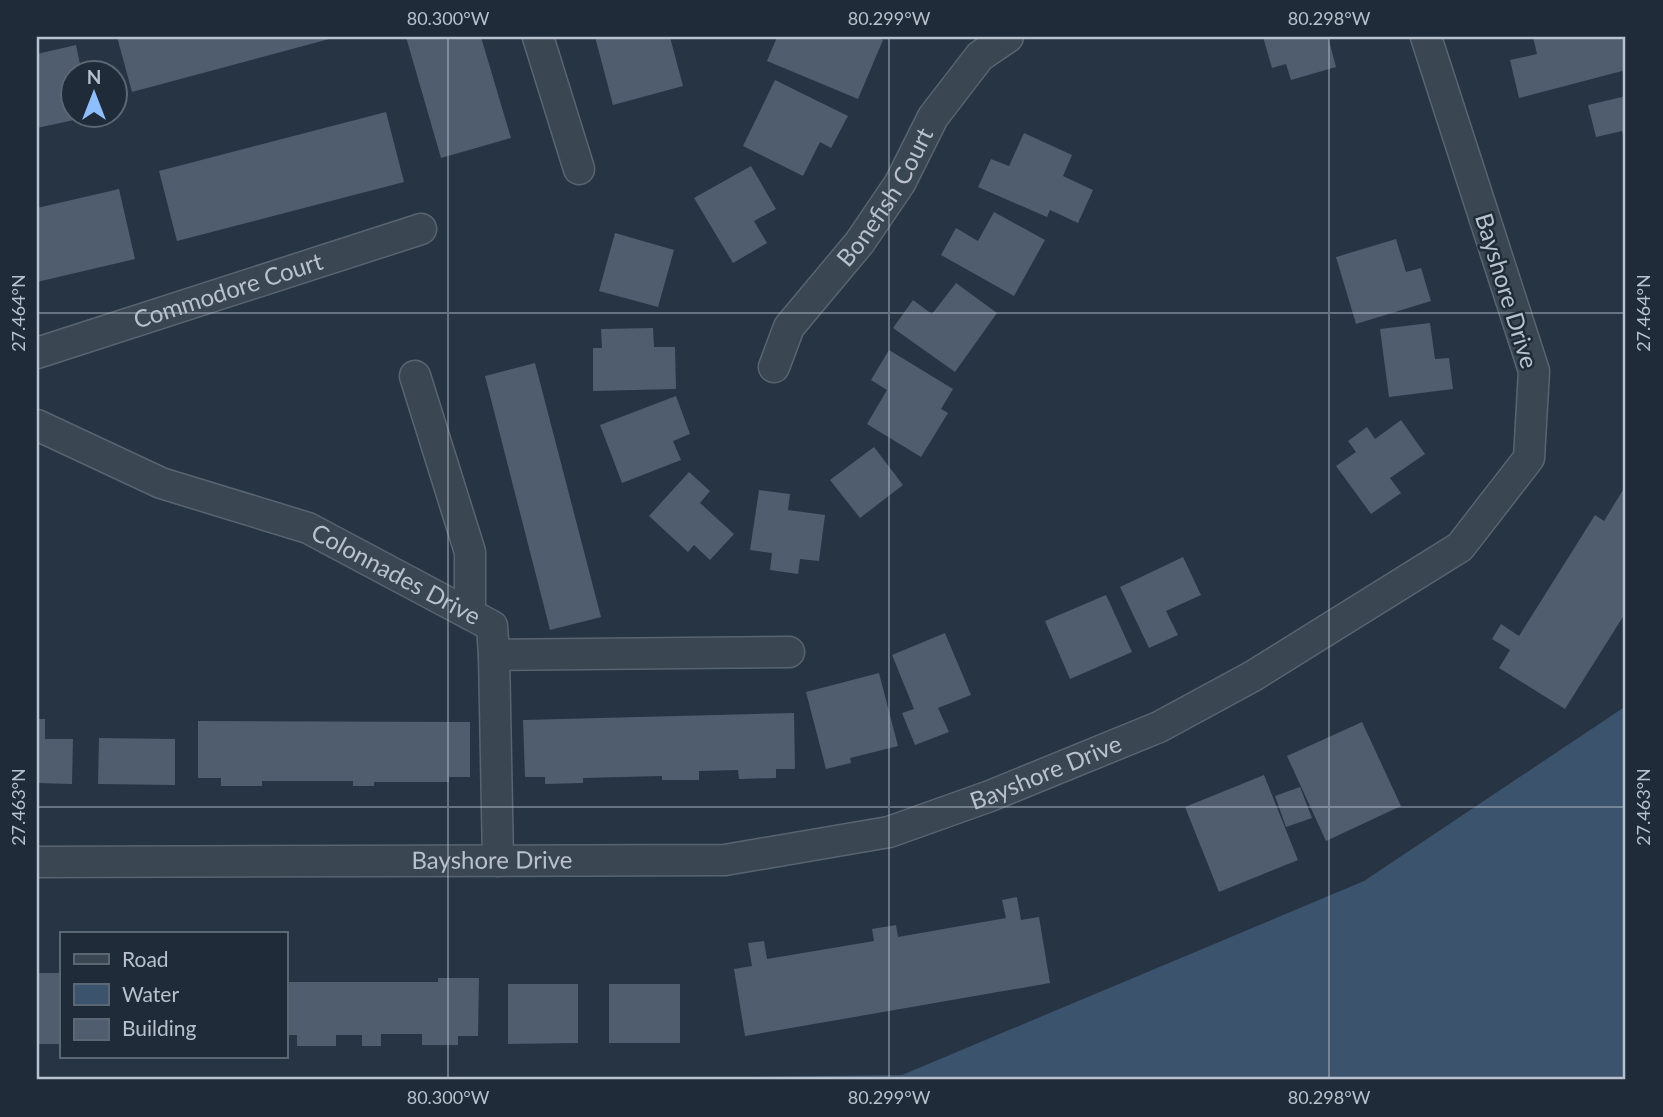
<svg xmlns="http://www.w3.org/2000/svg" width="1663" height="1117" font-family="Lato,sans-serif">
<rect width="100%" height="100%" fill="#263443"/>
<path fill="#3b536c" d="M1626,706V1080H496L902,1075L1364,881Z"/>
<path fill="#4f5d6f" d="M117,37H333V38L132,92Z
M406,37H481L511,138L441,158Z
M595,37H670L683,86L613,105Z
M777,37H875L883,40L858,99L767,61Z
M1263,37H1328L1336,67L1291,80L1286,64L1272,68Z
M1533,37H1626V70L1519,98L1510,60L1537,54Z
M76,45L82,74H74V116L88,117L37,128V54Z
M775,80L848,116L831,148L820,142L803,176L743,146Z
M1626,96V145L1622,131L1596,137L1588,105Z
M386,112L404,182L177,241L159,171Z
M1024,133L1072,155L1063,176L1093,190L1078,223L1050,210L1047,217L978,187L991,159L1009,166Z
M751,166L776,209L754,221L767,243L733,263L694,198Z
M119,189L135,259L37,282V208Z
M994,212L1045,240L1014,296L941,255L956,228L978,241Z
M615,233L674,250L658,307L599,291Z
M1396,239L1406,272L1421,268L1431,301L1356,324L1336,257Z
M956,283L997,313L955,372L893,328L913,300L932,314Z
M1430,323L1435,359L1449,358L1453,389L1389,397L1380,329Z
M653,328L654,347H675L676,389L593,391V348H602L601,329Z
M889,350L953,389L941,409L948,413L921,457L867,424L887,390L871,380Z
M535,363L601,617L550,630L485,376Z
M676,396L690,434L673,441L681,460L622,483L600,425Z
M1401,420L1425,454L1390,478L1401,493L1371,514L1336,466L1356,452L1348,441L1367,427L1375,439Z
M874,447L903,485L860,518L830,480Z
M689,472L710,491L700,503L734,534L710,560L694,545L688,552L649,516Z
M1626,485V612L1565,709L1499,668L1510,650L1492,639L1501,624L1519,636L1595,515L1604,521Z
M759,490L790,494L788,510L825,515L819,561L800,559L798,574L770,570L772,553L750,550Z
M1183,557L1201,595L1166,611L1178,635L1149,648L1120,587Z
M1106,595L1132,652L1070,679L1045,621Z
M945,633L971,695L938,708L949,732L915,745L902,713L914,709L892,655Z
M879,673L898,746L850,758L851,763L826,769L806,692Z
M794,713L795,769H776V778L739,779L738,770L699,771V780H662V776L583,778V783L545,784V777H525L523,720Z
M37,719H45V739H73L72,784L37,783Z
M198,721L470,722V777H449V782H374V786H353V781H262V786H221V778H198Z
M1362,722L1401,806L1326,841L1287,756Z
M99,738L175,739V785L98,784Z
M1264,775L1298,860L1219,892L1185,807Z
M1300,787L1312,818L1286,827L1275,796Z
M1017,897L1021,920L1039,917L1050,983L745,1036L734,969L752,966L748,943L764,941L767,959L874,941L872,929L896,925L898,937L1006,918L1002,900Z
M37,973H61V1044H37Z
M438,978H479L478,1036H458V1045H422V1034H381V1046H362V1035H336V1046H297V1035H285V982H438Z
M508,984H578V1043L508,1044Z
M609,984H680V1043H609Z"/>
<g fill="none" stroke-linecap="round" stroke-linejoin="round">
<g stroke="#596470" stroke-width="33">
<g id="minor">
<path d="M538,37L579,169"/>
<path id="s1" d="M37,353L421,229"/>
<path id="s2" d="M774,367L789,327L860,242L900,183L933,117L980,56L1008,37"/>
<path d="M415,376L470,552V614"/>
<path id="s3" d="M37,425L161,483L308,528L492,626L494,655L789,652"/>
<path d="M494,655L498,861"/>
<path id="s4" d="M37,862L725,860L889,832L990,796L1159,727L1253,676L1460,547L1529,458L1534,371L1426,37"/>
</g>
</g>
<use href="#minor" stroke="#3b4653" stroke-width="30"/>
</g>
<path fill="none" stroke="#b8c1cd" stroke-width="2" stroke-opacity="0.45" d="M448,37V1080M889,37V1080M1329,37V1080M37,313H1626M37,807H1626"/>
<g text-anchor="middle" stroke-width="5" stroke-linejoin="round" paint-order="stroke">
<g font-size="24" fill="#b8c1cd" stroke="#1f2b38">
<text dy="8" stroke="none"><textPath href="#s2" startOffset="205">Bonefish Court</textPath></text>
<text dy="8" stroke="none"><textPath href="#s1" startOffset="201">Commodore Court</textPath></text>
<text transform="translate(1506 291) rotate(73)" y="8">Bayshore Drive</text>
<text dy="8" stroke="none"><textPath href="#s3" startOffset="390">Colonnades Drive</textPath></text>
<text dy="8" stroke="none"><textPath href="#s4" startOffset="1022">Bayshore Drive</textPath></text>
<text dy="8" stroke="none"><textPath href="#s4" startOffset="455">Bayshore Drive</textPath></text>
</g>
</g>
<rect width="1663" height="1117" fill="none" stroke="#1f2b38" stroke-width="77"/>
<rect x="60" y="932" width="228" height="126" fill="#1f2b38" stroke="#5c6774" stroke-width="2"/>
<rect x="74" y="954" width="35" height="10" fill="#3b4653" stroke="#5c6774" stroke-width="2"/>
<text x="122" y="967" font-size="21" fill="#b8c1cd">Road</text>
<rect x="74" y="984" width="35" height="21" fill="#3b536c" stroke="#5c6774" stroke-width="2"/>
<text x="122" y="1002" font-size="21" fill="#b8c1cd">Water</text>
<rect x="74" y="1019" width="35" height="21" fill="#4f5d6f" stroke="#5c6774" stroke-width="2"/>
<text x="122" y="1036" font-size="21" fill="#b8c1cd">Building</text>
<g transform="translate(94 94)"><circle r="33" fill="#1f2b38" stroke="#5c6774" stroke-width="2"/>
<path d="M0-5L12 26L0 18L-12 26Z" fill="#8ebefb"/>
<text y="-10" font-size="19" font-weight="bold" text-anchor="middle" fill="#b8c1cd">N</text>
</g>
<rect x="38" y="38" width="1586" height="1040" fill="none" stroke="#b8c1cd" stroke-width="2.5"/>
<g font-size="18" text-anchor="middle" fill="#b8c1cd">
<text x="448" y="25">80.300°W</text>
<text x="889" y="25">80.299°W</text>
<text x="1329" y="25">80.298°W</text>
<text transform="translate(19 313) rotate(-90)" y="6">27.464°N</text>
<text transform="translate(1644 313) rotate(-90)" y="6">27.464°N</text>
<text transform="translate(19 807) rotate(-90)" y="6">27.463°N</text>
<text transform="translate(1644 807) rotate(-90)" y="6">27.463°N</text>
<text x="448" y="1104">80.300°W</text>
<text x="889" y="1104">80.299°W</text>
<text x="1329" y="1104">80.298°W</text>
</g>
</svg>
